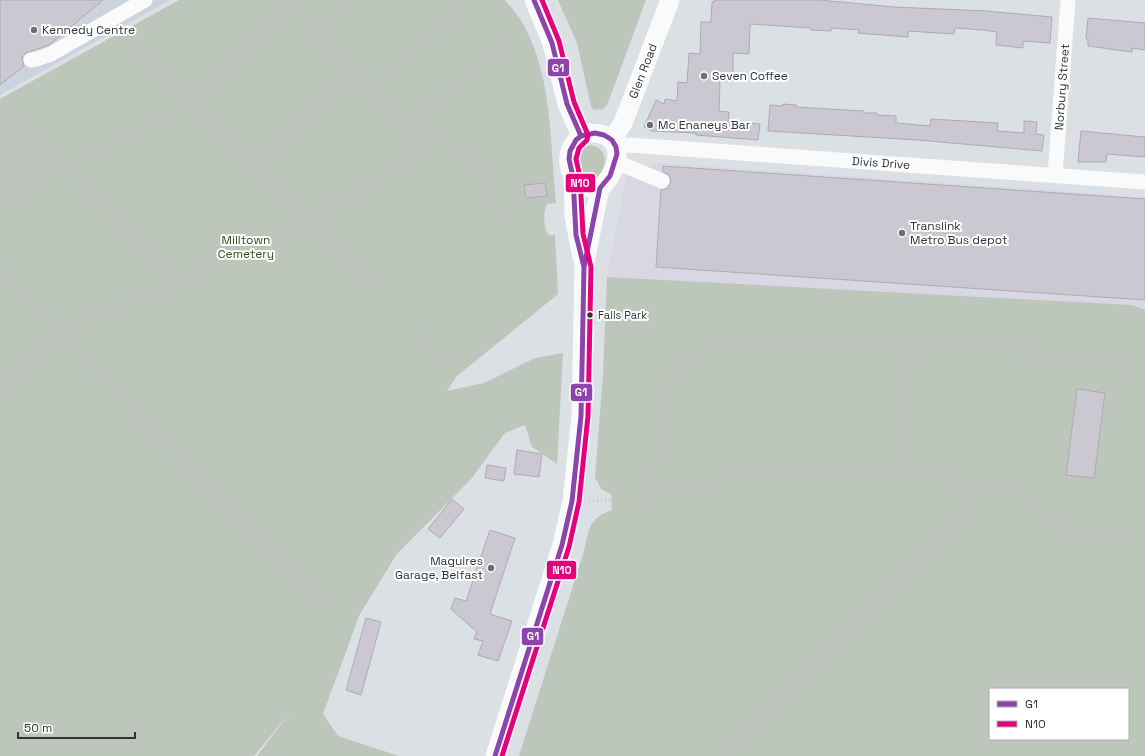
<svg xmlns="http://www.w3.org/2000/svg" width="1145" height="756" font-family="'Space Grotesk',sans-serif">
<rect width="100%" height="100%" fill="#dbe0e5"/>
<path fill="#cad3de" d="M0,0H170L0,95Z"/>
<path fill="#dad7e4" d="M660,163L1145,197V310L1132,305L607,277L627,172Z"/>
<path fill="#bdc6ba" fill-rule="evenodd" d="M179,0H505C510,6 516,12 520,19C553,71 550,144 556,203L547,204C543,212 543,229 549,235H555L558,294L456,377L447,391L484,383L535,358L563,353L557,464L532,447L525,425L505,433L471,479L396,555L359,616L323,714L338,736L399,756H257L291,711L254,756H0V99Z
M558,0H646L607,105L603,109L594,110L591,106L577,43Z
M591,145C610,149 608,169 594,180L584,178C578,166 573,149 591,145Z
M607,277L1132,305L1145,310V756H519L584,551C589,529 589,518 612,510L611,494L601,489L595,477L603,375ZM990,689H1128V739H990Z"/>
<path fill="#cbc8d1" stroke="#abacb0" d="M0,0H103L49,45L26,53L22,57L24,66L0,85Z
M714,0H820L894,7L986,11L1052,17L1050,43L1023,41V48L996,45L997,32L983,30L955,28L954,34L908,31V37L858,33L859,30L831,28V31L811,30V28L750,24L749,54L733,53V81H720L719,111L729,112L728,122L760,124L758,140L696,135V133L652,131L644,127L656,100L664,104L665,99L677,101L678,82L687,83L689,53L700,54L701,22H711L712,2H714Z
M1088,18L1145,23V50L1132,48V52L1088,46V39L1086,38Z
M783,104L796,105V107L864,111V113H877V115L896,116V123L930,126L931,119L998,123L997,131L1024,133V121L1037,122L1036,134L1044,135L1042,151L918,140L768,131L770,105L783,106Z
M1081,131L1145,137V157L1107,154L1106,162H1078Z
M663,166L1145,199V300L656,267L661,190L668,188L671,180L669,175L663,172Z
M545,183L547,196L526,198L524,185Z
M1077,389L1105,393L1094,478L1066,475Z
M517,450L542,454L539,477L514,474Z
M487,465L506,468L504,481L485,478Z
M452,499L464,509L440,538L428,529Z
M490,530L515,538L490,614L512,621L498,661L478,655L483,641L474,639L477,632L451,609L455,598L466,601Z
M366,618L381,622L361,695L346,690Z"/>
<g fill="none" stroke-linecap="round" stroke-linejoin="round">
<path stroke="#bfc0c3" stroke-width="2.5" stroke-dasharray="1 3" stroke-linecap="butt" d="M287,0L407,130L420,116L510,41
M318,33L352,0
M128,35L372,289
M371,90L457,11
M9,106L181,283
M0,124L50,176
M0,147L35,185
M255,167L354,72
M0,172L20,193
M0,197L4,201
M0,203L192,101L292,6
M305,220C338,203 371,184 401,162C410,156 419,142 430,140C451,138 472,159 482,176C491,191 496,208 501,224
M0,271L326,606
M418,335L455,374
M0,388L61,333L77,322L181,283L265,241L303,219
M897,471L914,341L1116,361L1145,376
M649,497L675,364L729,339L914,341
M589,501L649,497L741,476L897,471L923,473L1021,494L1038,510L1061,527L1077,533L1119,543L1145,538
M726,756L788,689L964,514L982,486"/>
<path stroke="#fafafb" stroke-width="15" d="M31,60L37,59L51,54L145,0
M616,147L630,145L1145,182
M616,162L662,181
M1055,175L1068,0"/>
<path stroke="#fafafb" stroke-width="19" d="M534,0L552,43L567,104L581,136
M588,133C627,131 622,169 600,188C565,193 557,144 588,133Z
M612,140L623,123L670,0
M573,177L574,216L582,258
M495,756L562,545L572,501L581,416L584,267L600,188"/>
<g stroke="#fff" stroke-width="8">
<path id="bus-1" d="M534,0L552,43L567,104L581,136
M595,133L604,135L612,140L616,147L617,154L610,176L600,188L584,267L576,235L573,177L569,159L570,151L576,140L581,136Z
M495,756L562,545L572,501L581,416L584,267"/>
</g>
<g stroke="#fff" stroke-width="8">
<path id="bus-2" d="M502,756L569,547L579,502L588,416L591,267L583,234L580,177L576,159L579,148L587,140L588,135L574,102L559,41L542,0"/>
</g>
<use href="#bus-1" stroke="#8e44ad" stroke-width="5"/>
<use href="#bus-2" stroke="#e5007d" stroke-width="5"/>
</g>
<g fill="#6c7075" stroke="#fff" stroke-width="1.5">
<circle cx="34" cy="30" r="4"/>
<circle cx="704" cy="76" r="4"/>
<circle cx="650" cy="125" r="4"/>
<circle cx="902" cy="233" r="4"/>
<circle cx="491" cy="568" r="4"/>
</g>
<circle fill="#313438" stroke="#fff" stroke-width="1.5" cx="590" cy="315" r="3.5"/>
<g text-anchor="middle" stroke-width="4" stroke-linejoin="round" paint-order="stroke">
<g font-size="11" fill="#313438" stroke="#fff" text-anchor="start">
<text x="598" y="319">Falls Park</text>
</g>
<g font-size="12" fill="#313438" stroke="#fff" text-anchor="start">
<text x="42" y="34">Kennedy Centre</text>
<text x="712" y="80">Seven Coffee</text>
<text x="658" y="129">Mc Enaneys Bar</text>
<text x="910" y="230">Translink<tspan x="910" dy="14">Metro Bus depot</tspan></text>
<text x="483" y="565" text-anchor="end">Maguires<tspan x="483" dy="14">Garage, Belfast</tspan></text>
</g>
<g font-size="12" fill="#313438" stroke="#fff">
<text transform="translate(643 71) rotate(-69)" y="4">Glen Road</text>
<text transform="translate(1062 87) rotate(-86)" y="4">Norbury Street</text>
<text transform="translate(881 163) rotate(4)" y="4">Divis Drive</text>
</g>
<g font-size="12" fill="#374d17" stroke="#fff">
<text x="246" y="244">Milltown<tspan x="246" dy="14">Cemetery</tspan></text>
</g>
</g>
<g stroke="#fff" stroke-width="1.5">
<rect x="547" y="58" width="23" height="19" rx="4" fill="#8e44ad"/>
<rect x="565" y="173" width="31" height="20" rx="4" fill="#e5007d"/>
<rect x="570" y="383" width="23" height="19" rx="4" fill="#8e44ad"/>
<rect x="546" y="560" width="31" height="20" rx="4" fill="#e5007d"/>
<rect x="521" y="627" width="23" height="19" rx="4" fill="#8e44ad"/>
</g>
<g font-size="11" text-anchor="middle" font-weight="bold" fill="#fff">
<text x="558" y="72">G1</text>
<text x="580" y="187">N10</text>
<text x="581" y="396">G1</text>
<text x="562" y="574">N10</text>
<text x="533" y="640">G1</text>
</g>
<rect x="989" y="688" width="140" height="52" fill="#ffffff" stroke="#adaeaf"/>
<rect x="997" y="701" width="20" height="6" fill="#8e44ad" stroke="#adaeaf"/>
<text x="1025" y="708" font-size="12" fill="#313438">G1</text>
<rect x="997" y="721" width="20" height="6" fill="#e5007d" stroke="#adaeaf"/>
<text x="1025" y="728" font-size="12" fill="#313438">N10</text>
<path d="M18 732v6h117v-6" fill="none" stroke="#313438" stroke-width="2"/>
<text x="24" y="732" font-size="12" fill="#313438" stroke="#ffffff" stroke-width="3" paint-order="stroke">50 m</text>
</svg>
